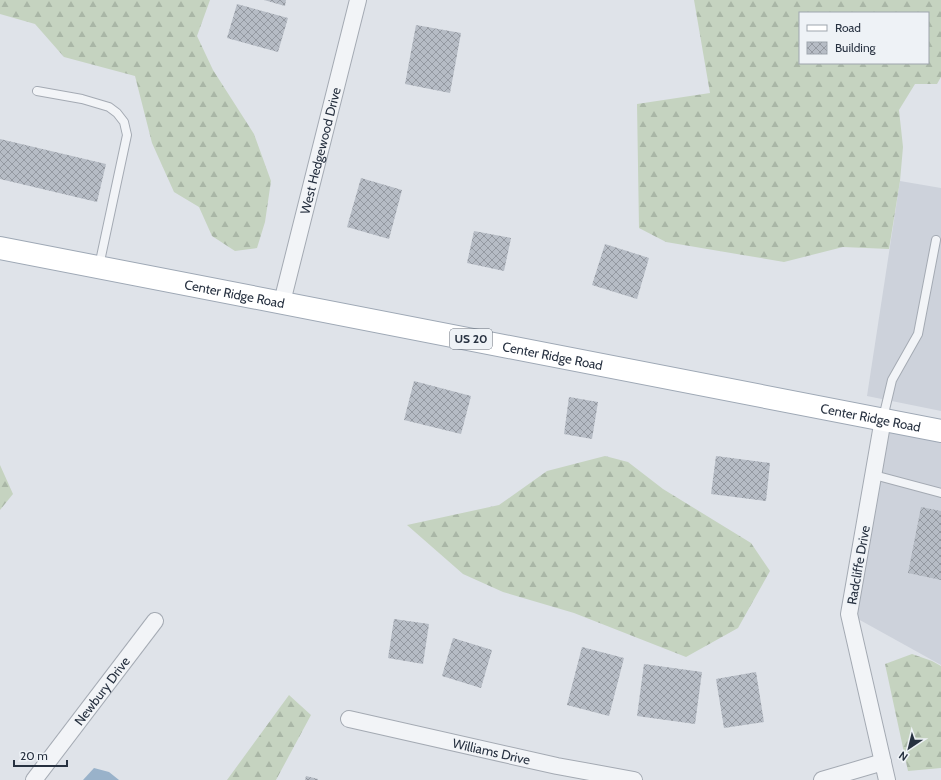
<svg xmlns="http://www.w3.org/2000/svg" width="941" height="780" font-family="Cabin,sans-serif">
<defs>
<pattern id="forest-firs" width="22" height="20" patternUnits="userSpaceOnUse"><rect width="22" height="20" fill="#c5d3c0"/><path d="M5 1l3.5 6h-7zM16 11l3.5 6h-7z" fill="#a9b6a6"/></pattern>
<pattern id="building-cross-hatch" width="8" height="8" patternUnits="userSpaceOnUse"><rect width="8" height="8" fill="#b6bcc5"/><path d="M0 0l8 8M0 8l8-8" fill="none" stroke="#9499a1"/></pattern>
</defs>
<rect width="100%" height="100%" fill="#dfe3e9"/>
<path fill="#cdd2db" d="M900,181L941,188V411L867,396Z
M883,419L941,431V665L849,614Z"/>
<path fill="url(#forest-firs)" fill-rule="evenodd" d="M0,0H210L197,36L213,70L254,134L271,181L265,222L257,248L235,251L212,236L199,207L174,192L152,143L135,76L64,57L35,24L0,14Z
M694,0H941V77L937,84H915L899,110L903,147L900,181L889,249L843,247L784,262L666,242L639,228L637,104L710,93ZM800,13H928V63H800Z
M605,456L628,462L663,489L751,543L770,571L738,628L686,657L574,613L503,592L463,574L407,525L499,505L547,471Z
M0,465L13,494L0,510Z
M912,654L932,661L941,666V768L908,771L885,664Z
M289,695L311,715L276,780H227Z"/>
<path fill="#99b2ca" d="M94,768L109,772L119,780H83Z"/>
<path fill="url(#building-cross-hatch)" d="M264,0H286L285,6Z
M237,4L288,18L278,52L227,38Z
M416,25L461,33L450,93L405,84Z
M0,139L106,164L97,202L0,179Z
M361,178L402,190L389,239L347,227Z
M474,231L511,238L504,271L467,263Z
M605,244L649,258L637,299L592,285Z
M414,381L471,396L461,434L404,420Z
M569,397L598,402L592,439L564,434Z
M716,456L770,463L766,501L711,494Z
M921,507L941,511V580L908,573Z
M394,619L429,624L423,664L388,658Z
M453,638L492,650L481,688L442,676Z
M582,647L624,658L609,716L567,705Z
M644,664L702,672L695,724L637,716Z
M756,672L764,722L724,728L716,679Z
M306,776L318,779V780H305Z"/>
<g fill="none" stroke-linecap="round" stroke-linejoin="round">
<g stroke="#a4aab3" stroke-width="10">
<path id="lane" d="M37,91L82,99L109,107L117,113L124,122L127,135L99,266
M883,418L892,380L918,334L936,240
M874,475L941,493"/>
</g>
<g stroke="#a4aab3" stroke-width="18">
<g id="street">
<path id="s1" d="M282,302L358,0"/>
<path d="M883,419L849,614L887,780"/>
<path id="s2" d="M349,719L557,766L634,780"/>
<path id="s3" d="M34,780L155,621"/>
<path d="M822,780L883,762"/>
</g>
</g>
<g stroke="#9ea8b5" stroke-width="24">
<g id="primary">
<path id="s4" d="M0,248L941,431"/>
</g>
</g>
<use href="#lane" stroke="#f2f4f7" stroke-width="8"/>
<use href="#street" stroke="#f2f4f7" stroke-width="16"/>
<use href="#primary" stroke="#fff" stroke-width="22"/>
</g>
<g text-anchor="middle" stroke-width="3" stroke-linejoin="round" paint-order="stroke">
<rect fill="#eef2f6" stroke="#636b77" stroke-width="1" x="450" y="329" width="42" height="20" rx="3"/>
<g font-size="12" font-weight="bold" fill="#273140">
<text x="471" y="343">US 20</text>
</g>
<g font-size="13" fill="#273140" stroke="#eef2f6">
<text dy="5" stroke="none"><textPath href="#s1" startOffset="156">West Hedgewood Drive</textPath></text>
<text dy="5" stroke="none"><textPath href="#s4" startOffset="239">Center Ridge Road</textPath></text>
<text dy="5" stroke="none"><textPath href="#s4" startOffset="563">Center Ridge Road</textPath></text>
<text dy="5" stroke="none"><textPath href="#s4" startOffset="887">Center Ridge Road</textPath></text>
<text transform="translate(858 565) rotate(-80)" y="5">Radcliffe Drive</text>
<text dy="5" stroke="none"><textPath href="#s3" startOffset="112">Newbury Drive</textPath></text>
<text dy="5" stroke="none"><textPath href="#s2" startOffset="146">Williams Drive</textPath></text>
</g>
</g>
<rect x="799" y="12" width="130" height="52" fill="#eef2f6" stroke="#9ea5ad"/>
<rect x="807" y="25" width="20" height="6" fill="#ffffff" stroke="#9ea5ad"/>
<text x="835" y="32" font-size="12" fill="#273140">Road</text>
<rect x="807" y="42" width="20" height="12" fill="url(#building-cross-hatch)" stroke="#9ea5ad"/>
<text x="835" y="52" font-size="12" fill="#273140">Building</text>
<g transform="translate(909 748) rotate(215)" stroke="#eef2f6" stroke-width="3" paint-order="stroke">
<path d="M0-3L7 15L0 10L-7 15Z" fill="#273140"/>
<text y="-6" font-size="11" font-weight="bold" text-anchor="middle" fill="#273140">N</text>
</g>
<path d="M14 760v6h53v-6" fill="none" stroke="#273140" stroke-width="2"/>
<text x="20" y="760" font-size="12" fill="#273140" stroke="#eef2f6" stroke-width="3" paint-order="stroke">20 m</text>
</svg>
